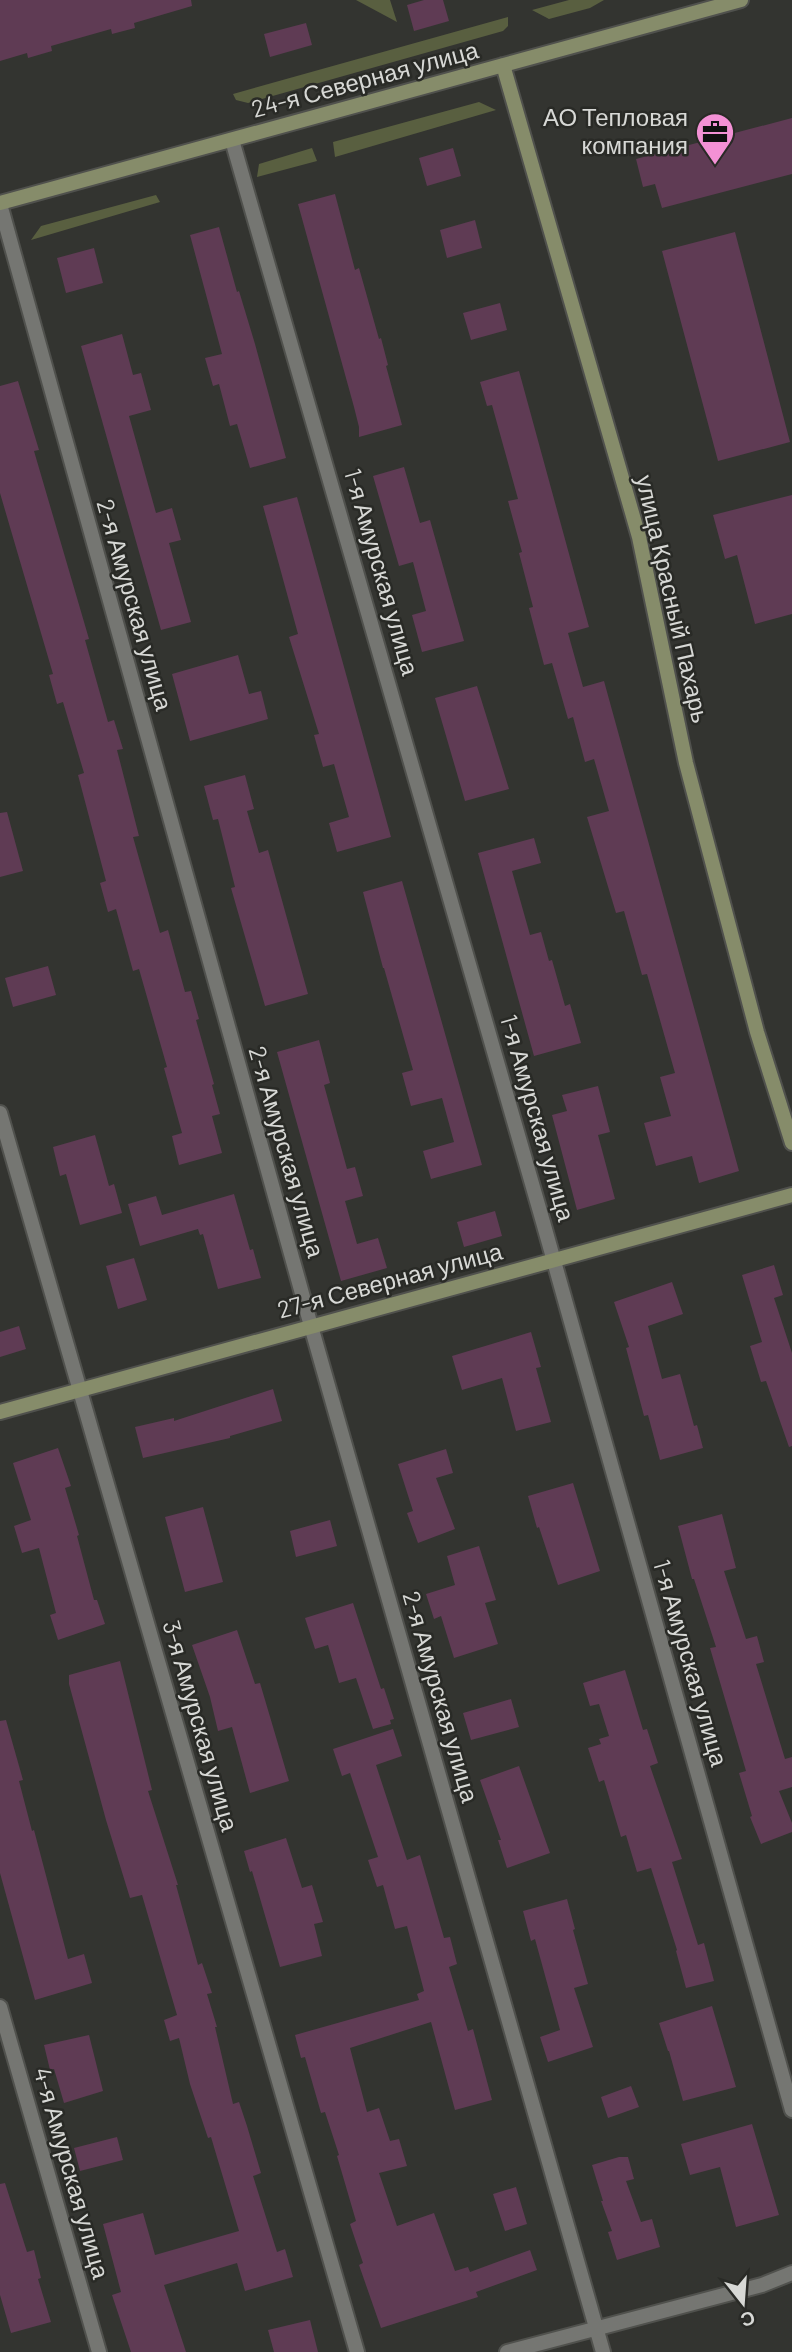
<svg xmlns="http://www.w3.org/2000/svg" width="792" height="2352" font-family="Barlow,sans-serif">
<rect width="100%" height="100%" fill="#333430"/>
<path fill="#595f40" d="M356,0H390L397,22Z
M569,0H604L590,8L549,19L532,10Z
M508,17V26L503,31L248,103L236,100L233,94Z
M479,102L496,110L335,157L333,142Z
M312,148L317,161L257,177L259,164Z
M156,195L160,202L31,240L41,226Z"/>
<path fill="#5f3b54" d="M0,0H191L192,6L134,23L135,28L112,34L111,29L51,46L52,51L28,58L27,53L0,61Z
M424,0H443L449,21L414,31L407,5Z
M306,23L312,45L270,57L264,34Z
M792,118V174L662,208L655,184L643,187L636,159Z
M453,148L461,176L427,186L419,158Z
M335,194L355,270L359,268L379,339L381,338L388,365L386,366L402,425L359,437V427L354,407L298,204Z
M475,220L482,248L447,258L440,230Z
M219,227L237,292L239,291L255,344L286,458L250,468L237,424L230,426L219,384L213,386L205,358L222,354L190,235Z
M735,232L790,442L718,461L662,251Z
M94,248L103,283L66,293L57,258Z
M500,303L507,330L471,340L463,313Z
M122,334L133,375L141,373L151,410L129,416L156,513L172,508L181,540L169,543L191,622L161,630L81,346Z
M519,371L589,627L568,633L583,687L604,681L739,1171L699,1183L692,1156L656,1166L644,1123L671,1116L660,1077L675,1073L647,974L642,975L624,911L616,913L587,817L609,811L594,759L585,762L573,717L568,719L552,663L544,665L529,608L533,607L519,553L522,552L508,501L518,499L492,405L487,406L480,382Z
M18,381L39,450L34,451L89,639L85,640L108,722L114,720L123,749L117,750L139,836L133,837L160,933L168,930L185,992L191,991L199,1019L196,1020L214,1084L212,1085L220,1114L212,1116L222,1153L179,1165L172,1136L182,1133L164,1068L167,1067L139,969L133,971L116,909L108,912L100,883L106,881L78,775L84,773L63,702L57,704L49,675L53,674L0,493V386Z
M404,467L420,523L430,520L464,641L422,652L412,615L426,611L413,562L399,566L373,476Z
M792,495V614L755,624L737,555L725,559L713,515Z
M297,497L391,837L337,852L329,823L349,817L334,764L323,767L314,735L319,734L289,637L298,634L263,506Z
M238,655L249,694L261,691L268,719L190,741L172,674Z
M477,686L509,789L465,801L435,698Z
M245,775L254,809L247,811L259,853L268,850L308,994L265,1006L231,888L235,887L218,819L213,820L204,786Z
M7,812L23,871L0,877V813Z
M534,838L541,863L512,871L530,935L541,932L549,961L552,960L565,1006L570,1004L581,1043L534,1056L478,853Z
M402,881L482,1165L431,1179L423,1151L454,1142L442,1098L411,1106L402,1073L413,1070L384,968H383L363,892Z
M48,966L56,995L13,1007L5,978Z
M319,1040L330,1083L324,1085L347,1169L355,1167L363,1196L345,1201L357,1244L378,1238L387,1268L341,1281L277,1052Z
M598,1086L610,1132L598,1135L615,1199L577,1210L552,1115L567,1111L562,1095Z
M95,1135L109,1186L114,1184L122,1213L80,1225L66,1174L60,1176L53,1147Z
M234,1194L250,1250L253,1249L261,1278L218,1289L203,1234L200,1235L198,1229L140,1246L128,1204L156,1196L162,1215Z
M495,1211L502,1236L464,1247L457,1222Z
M134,1258L147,1300L118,1309L106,1266Z
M774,1265L783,1295L774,1298L792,1353V1446L789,1447L766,1381L761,1382L750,1346L762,1342L742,1275Z
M672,1282L683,1314L648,1326L662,1379L680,1374L694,1426L697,1425L703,1448L660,1460L648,1415L644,1416L626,1348L629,1347L614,1302Z
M19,1326L26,1349L0,1357V1332Z
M531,1332L541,1367L536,1368L551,1422L516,1431L502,1378L462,1390L452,1356Z
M273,1389L282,1421L230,1436V1438L143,1458L135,1427L174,1418V1421Z
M58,1448L71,1486L65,1488L79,1535L77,1536L94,1600H97L105,1624L58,1640L50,1615L56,1613L39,1548L22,1553L14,1526L31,1520L13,1463Z
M446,1449L453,1473L436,1478L455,1529L418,1543L407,1513L413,1511L398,1464Z
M573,1483L600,1571L558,1585L539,1527L537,1528L528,1496Z
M203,1507L223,1582L185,1592L165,1517Z
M722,1514L736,1568L724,1571L746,1639L757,1636L764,1662L756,1664L785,1759L792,1757V1787L779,1791L792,1823V1832L761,1844L750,1817L752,1816L739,1773L746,1771L710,1648L716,1647L694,1579H692L678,1526Z
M330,1520L337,1546L296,1557L290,1531Z
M479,1546L496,1600L485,1603L498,1644L454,1658L441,1616L434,1619L426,1594L455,1585L447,1556Z
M353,1603L381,1689L384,1688L394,1719L390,1720L391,1724L373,1729L356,1678L339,1683L328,1645L315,1649L305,1618Z
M237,1630L255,1684L260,1683L289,1781L250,1793L232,1727L218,1731L210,1697L192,1645Z
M120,1661L152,1790L148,1791L178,1885H176L198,1965L202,1963L212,1993L207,1994L217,2027H215L233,2104L239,2102L247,2126L261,2173L253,2176L277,2252L285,2249L293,2277L245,2291L237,2263L164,2285L186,2352H131L112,2295L121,2292L103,2224L143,2213L155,2255L239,2231L211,2137L208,2138L190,2084L179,2038L170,2041L164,2020L177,2015L142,1895L130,1898L106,1820L69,1684V1675Z
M625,1670L643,1730L647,1729L658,1763L650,1766L682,1859L672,1862L698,1945L704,1943L714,1981L686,1988L676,1951L677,1950L651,1868L637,1872L626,1835L621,1837L604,1780L599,1782L588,1748L601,1744L599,1739L609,1736L599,1704L590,1706L583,1683Z
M511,1699L519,1727L471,1740L463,1713Z
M6,1720L23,1780L19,1781L32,1831L34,1830L68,1959L84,1954L92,1983L35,2000L0,1873V1721Z
M393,1729L402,1756L376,1765L407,1860L420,1855L444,1938L450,1937L457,1964L449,1967L468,2031L473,2029L492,2100L455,2110L431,2022L350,2048L367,2112L379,2108L390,2141L399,2139L407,2166L379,2173L397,2226L434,2213L455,2271L468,2267L470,2272L530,2250L537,2270L476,2292L478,2297L381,2328L359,2265L363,2263L350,2224L356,2221L337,2156L339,2155L325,2112L321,2113L305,2057L301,2058L295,2035L419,2000L417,1994L424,1991L407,1926L395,1929L383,1885L377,1887L368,1860L378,1857L350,1773L342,1776L333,1749Z
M519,1766L550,1853L507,1868L498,1840H501L480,1780Z
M286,1838L302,1888L312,1885L323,1922L314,1924L322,1956L280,1967L252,1871L250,1872L244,1851Z
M567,1899L575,1929L573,1930L588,1984L574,1988L593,2047L548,2062L540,2037L560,2030L535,1939L531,1941L523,1911Z
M712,2006L736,2087L683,2101L669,2051H668L659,2023Z
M89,2035L103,2091L64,2103L54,2069L50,2070L44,2045Z
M631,2086L639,2107L608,2118L601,2097Z
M752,2124L779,2215L736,2227L720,2167L690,2175L681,2144Z
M117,2137L123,2160L80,2171L74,2148Z
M619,2157H628L634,2179L626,2181L641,2222L652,2219L660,2247L617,2260L608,2232L612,2231L601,2201H603L592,2165Z
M5,2183L27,2252L34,2250L41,2278L38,2279L51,2322L11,2333L0,2295V2184Z
M516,2187L527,2224L505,2231L493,2194Z
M310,2320L318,2352H274L268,2330Z"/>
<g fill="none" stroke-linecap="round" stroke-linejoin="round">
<g stroke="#50514d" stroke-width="18">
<path id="street" d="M232,140L543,1222L792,2110
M0,204L311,1326L603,2352
M0,1113L357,2352
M0,2007L99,2352
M507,2352L762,2285L792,2273"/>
</g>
<g stroke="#50514d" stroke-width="18">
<path id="secondary" d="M503,65L639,537L686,763L757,1032L792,1143
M0,203L741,0
M0,1412L792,1195"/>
</g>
<use href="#street" stroke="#757672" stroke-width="14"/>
<use href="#secondary" stroke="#868c6a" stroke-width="14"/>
</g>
<defs>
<g id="office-pin" transform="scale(2.0125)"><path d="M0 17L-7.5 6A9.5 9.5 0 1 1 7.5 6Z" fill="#f391d5" stroke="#292a26"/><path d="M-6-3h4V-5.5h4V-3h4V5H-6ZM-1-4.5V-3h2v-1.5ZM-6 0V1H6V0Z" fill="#111"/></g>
</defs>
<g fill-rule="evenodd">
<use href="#office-pin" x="715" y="132"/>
</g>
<g text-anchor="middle" stroke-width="5" stroke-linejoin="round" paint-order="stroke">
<g font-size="24" fill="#d7d8d5" stroke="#292a26">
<text transform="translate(365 80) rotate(-15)" y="8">24-я Северная улица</text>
<text transform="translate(381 572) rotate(74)" y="8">1-я Амурская улица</text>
<text transform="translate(672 599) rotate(77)" y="8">улица Красный Пахарь</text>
<text transform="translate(134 605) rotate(74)" y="8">2-я Амурская улица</text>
<text transform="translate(537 1118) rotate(74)" y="8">1-я Амурская улица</text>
<text transform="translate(286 1152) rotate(74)" y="8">2-я Амурская улица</text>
<text transform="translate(390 1281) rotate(-15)" y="8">27-я Северная улица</text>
<text transform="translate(690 1663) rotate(74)" y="8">1-я Амурская улица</text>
<text transform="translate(440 1697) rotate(74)" y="8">2-я Амурская улица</text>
<text transform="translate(200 1726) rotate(74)" y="8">3-я Амурская улица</text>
<text transform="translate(71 2173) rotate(74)" y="8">4-я Амурская улица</text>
</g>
<g font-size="24" fill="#d7d8d5" stroke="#292a26" text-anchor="end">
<text x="688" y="126">АО Тепловая<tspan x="688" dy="28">компания</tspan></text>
</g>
</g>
<g transform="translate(743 2303) rotate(163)" stroke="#292a26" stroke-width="5" paint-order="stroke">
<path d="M0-5L12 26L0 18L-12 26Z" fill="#d7d8d5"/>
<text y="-10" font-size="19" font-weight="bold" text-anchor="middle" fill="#d7d8d5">С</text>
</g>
</svg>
